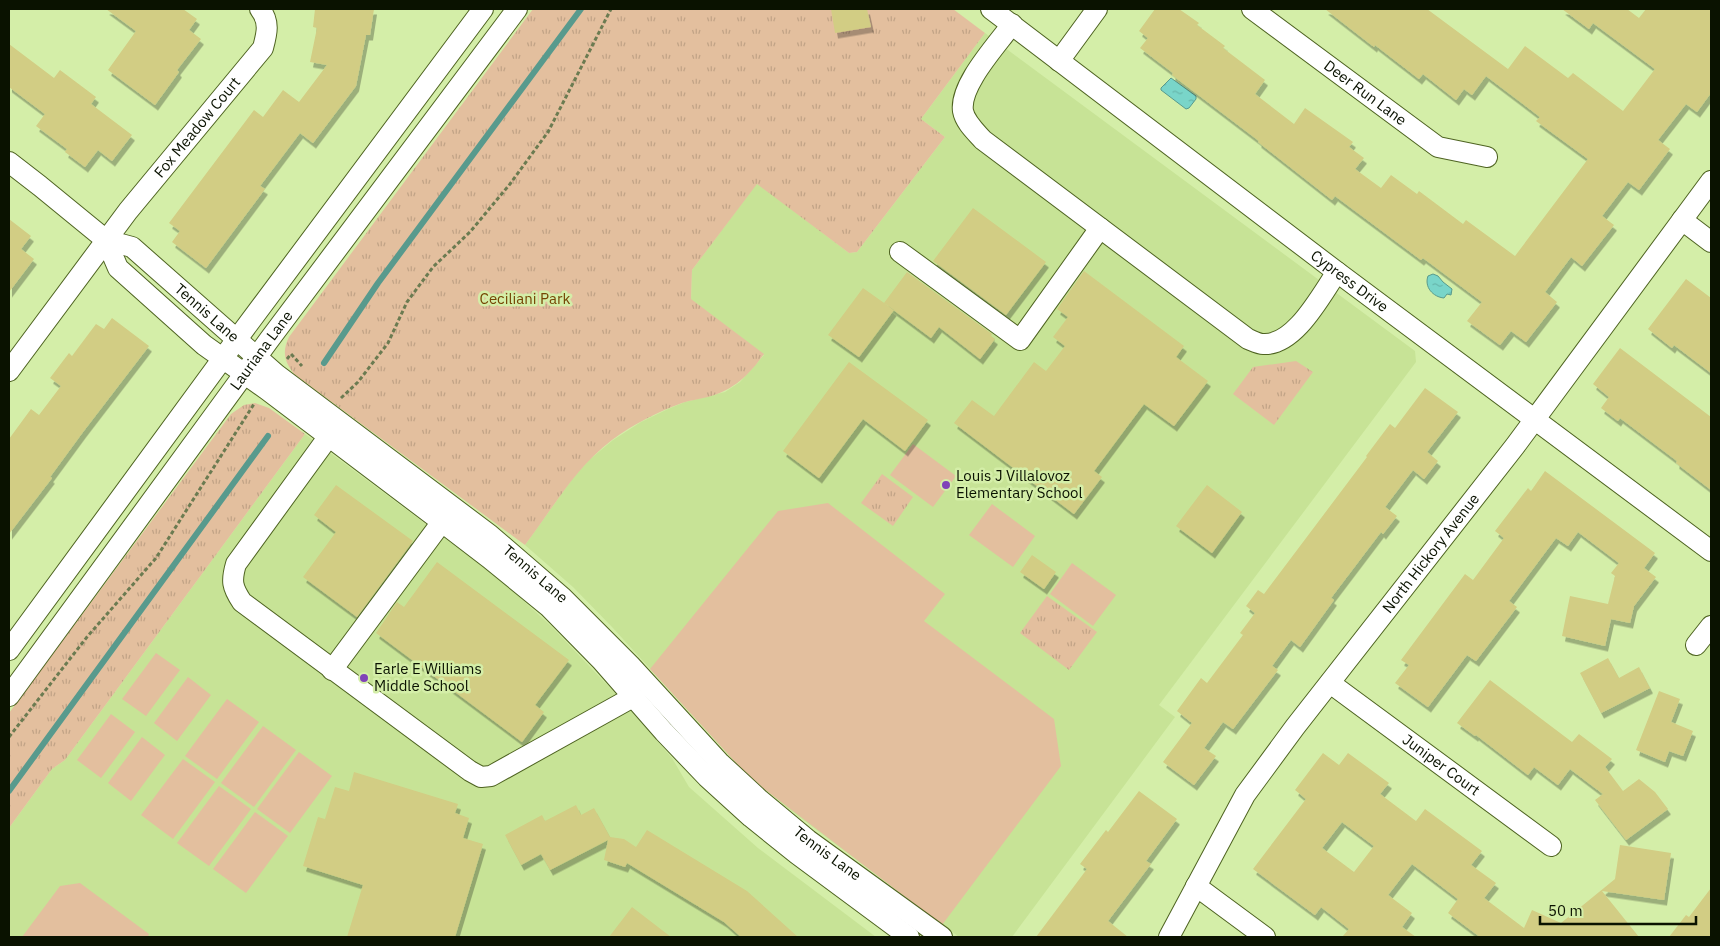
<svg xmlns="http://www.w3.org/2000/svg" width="1720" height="946" font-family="'IBM Plex Sans',sans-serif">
<defs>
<pattern id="park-tufts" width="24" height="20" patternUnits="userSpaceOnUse" patternTransform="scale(1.25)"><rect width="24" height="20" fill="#e3bf9e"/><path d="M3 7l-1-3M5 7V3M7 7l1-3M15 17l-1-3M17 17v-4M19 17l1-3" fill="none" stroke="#c1a386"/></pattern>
<pattern id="water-ripples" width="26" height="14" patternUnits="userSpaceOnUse" patternTransform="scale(1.25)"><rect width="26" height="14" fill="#79d5c9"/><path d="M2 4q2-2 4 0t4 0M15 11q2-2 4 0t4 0" fill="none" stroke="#67b6ab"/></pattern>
<filter id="shadow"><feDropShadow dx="3" dy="5.5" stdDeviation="0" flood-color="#0004"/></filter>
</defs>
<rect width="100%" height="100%" fill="#d4eea8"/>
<path fill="#c7e396" d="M985,33L1415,351L1416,362L1159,705L1175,717L1012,937H959L785,806L738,765L612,627L573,587L525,545L575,475L589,460L613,440L641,422L668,409L685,402L725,392L740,382L764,355L691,300L692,270L757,183L849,253L857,252L945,137L921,119Z
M305,434L482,566L516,594L551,626L614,692L672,758L689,787L758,848L876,937H9V828L52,769L65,760Z"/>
<path fill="#e3bf9e" d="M913,444L956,476L933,507L890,475Z
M828,503L945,594L924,621L1054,719L1061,766L942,925L763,788L738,765L650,669L778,511Z
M992,504L1035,536L1013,567L969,535Z
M1072,563L1116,595L1093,626L1050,594Z
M156,653L180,670L146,716L122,699Z
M188,677L211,695L177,741L154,723Z
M227,699L259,722L217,779L185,756Z
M111,714L135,732L101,778L77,760Z
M263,726L296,750L254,807L221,783Z
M142,737L165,755L131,801L108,783Z
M299,752L332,776L290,833L257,809Z
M183,759L215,782L173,839L141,815Z
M219,786L251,809L209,866L177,843Z
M255,812L288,836L246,893L213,869Z
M80,883L149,934L148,937H22L60,886Z"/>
<path fill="url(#park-tufts)" d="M533,9H953L985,33L921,119L945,137L857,252L849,253L757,184L692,270L691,299L764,354C749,375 734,390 708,397C700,399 691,400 682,403C658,412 633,424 612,440C575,468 553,508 525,545L294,374C284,361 282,351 289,337Z
M1296,361L1313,372L1274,425L1233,394L1253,367Z
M255,403L269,408L305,434L65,760L52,769L9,828V713L231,414L244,405Z
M882,474L913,497L893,526L861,503Z
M1047,596L1097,632L1069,670L1020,633Z"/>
<path fill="url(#water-ripples)" stroke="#589a8d" d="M1171,78L1196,96V99L1189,108L1186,109L1161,90V88Z
M1433,274L1438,276L1443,282L1452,289L1451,295L1447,294L1444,298C1433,297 1424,287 1428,276Z"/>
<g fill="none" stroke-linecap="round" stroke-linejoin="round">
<path stroke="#589a8d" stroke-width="6" d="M324,363L378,283L581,9
M9,791L268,436"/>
</g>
<path fill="#d2cd84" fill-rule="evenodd" filter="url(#shadow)" d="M106,9H183L197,19L189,30L201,39L177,70L179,72L155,105L108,70L136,31Z
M315,9H374L370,35H366L356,86L313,143L300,133L260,186L265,189L206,268L172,242L180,231L169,223L254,110L263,117L283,90L299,102L327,65L310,62L317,28L313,27Z
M831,9H867L871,27L835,33Z
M1155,9H1179L1199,23L1197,25L1225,46L1223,48L1265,80L1255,94L1294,124L1305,108L1353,142L1349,147L1364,158L1355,169L1381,188L1391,175L1417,194L1419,191L1463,224L1466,220L1515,256L1588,159L1536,121L1540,117L1486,76L1472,95L1464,89L1456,100L1423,74L1419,79L1375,45L1374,47L1325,9H1427L1508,69L1525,46L1568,78L1573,73L1623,111L1655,69L1593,23L1589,29L1562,9H1627L1639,18L1646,9H1711V93L1697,112L1686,104L1658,140L1670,149L1639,190L1628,182L1602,216L1614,225L1582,266L1571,257L1545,292L1557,302L1526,342L1511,331L1500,345L1467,321L1482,302L1423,258L1421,260L1335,196L1332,200L1258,142L1259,141L1172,75L1173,73L1140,48L1148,38L1139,31Z
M9,44L54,78L60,70L96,97L91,104L132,135L112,161L98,150L85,167L65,152L67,149L36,126L45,114L9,87Z
M973,208L1046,262L1006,315L933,261Z
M9,219L31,236L21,249L34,259L9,292Z
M1084,271L1184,346L1176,357L1208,381L1174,426L1144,404L1094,471L1102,477L1074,514L954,423L972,400L994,416L1034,362L1046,371L1065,346L1053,337L1068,317L1057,309Z
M907,272L992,334L991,336L995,339L980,359L939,327L931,338L884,303Z
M1686,279L1711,298V373L1674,345L1672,348L1648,329Z
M863,288L894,310L859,357L828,335Z
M112,318L149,346L83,432L50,477L52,478L9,534V439L31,409L39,415L61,386L50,378L69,353L72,356L96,324L104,329Z
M1620,348L1711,417V490L1676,463L1677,461L1620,418L1618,421L1601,408L1609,397L1593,384Z
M849,362L928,420L905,451L863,419L819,478L783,451Z
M1425,388L1458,412L1427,452L1438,461L1424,479L1413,470L1385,507L1397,516L1383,534L1381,532L1331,598L1334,600L1300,647L1291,640L1272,666L1278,670L1233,729L1223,722L1204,748L1216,756L1194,785L1163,762L1192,723L1177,711L1201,678L1207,683L1243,635L1240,633L1255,613L1246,606L1258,590L1264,594L1367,457L1366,456L1390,424L1395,428Z
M1545,471L1655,553L1644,568L1656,577L1634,606L1630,623L1611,619L1605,646L1562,636L1570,596L1608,604L1615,576L1611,573L1619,563L1578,532L1568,546L1556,538L1509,601L1517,607L1476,661L1467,655L1428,707L1395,683L1409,665L1401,660L1465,574L1473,580L1504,538L1495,531L1528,488L1531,491Z
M336,485L413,541L357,617L303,577L336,532L314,515Z
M1207,485L1242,512L1212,553L1176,526Z
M1032,555L1056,572L1044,589L1020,572Z
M437,562L569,660L535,705L544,712L522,742L376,633L397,602L404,607Z
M1608,658L1619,678L1639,667L1650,688L1601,713L1580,673Z
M1490,680L1572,742L1579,734L1612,759L1605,767L1623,791L1639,779L1655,792L1668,809L1626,840L1595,800L1603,794L1570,769L1558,785L1534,767L1528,775L1476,735L1475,736L1457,723Z
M1659,691L1680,699L1671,722L1693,731L1683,756L1669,751L1665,762L1636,750Z
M1323,753L1339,765L1348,753L1389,783L1380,794L1416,821L1425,809L1482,851L1471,865L1496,883L1484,898L1524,928L1532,910L1561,923L1615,879L1620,845L1671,853L1664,900L1602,891L1639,937H1480L1448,913L1458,899L1412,864L1388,895L1412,913L1402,927L1416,937H1342L1349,929L1321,907L1315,915L1253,869L1306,799L1295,790ZM1342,822L1374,846L1354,872L1322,848Z
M354,772L458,804L455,813L469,818L463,838L483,844L455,937H347L363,885L303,866L318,817L325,819L335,787L349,791Z
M1139,791L1177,819L1146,861L1151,864L1108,921L1128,937H1036L1087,869L1080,864L1106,830L1108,832Z
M576,805L581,815L594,808L610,837L624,839L636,847L647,830L747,891L798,937H741L724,922L627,863L625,867L604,860L608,840L550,870L541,854L521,865L505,835L542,815L545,821Z
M1711,888V937H1669L1686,915L1689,917Z
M632,907L671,937H609Z"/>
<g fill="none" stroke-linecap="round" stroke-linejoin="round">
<g stroke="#4e6321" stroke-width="22">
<g id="minor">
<path id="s1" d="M991,9L1337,272L1711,551"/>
<path id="s2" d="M1252,9L1438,147L1487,157"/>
<path d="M1012,24C998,44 959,85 963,111C965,122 975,131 983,140L1248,339C1253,341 1259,344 1263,344C1295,346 1321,295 1337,272"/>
<path d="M1059,61L1097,9"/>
<path id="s3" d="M9,162L40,186L106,240L132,247L276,374L490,535L562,597L630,665L719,762L760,800L808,840L942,937"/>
<path d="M1682,220L1711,242"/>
<path d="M106,240L118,268L204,345L266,389L442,522L489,558L549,607L601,660L664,732L707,777L751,817L797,854L909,937"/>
<path d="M900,252L1020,340L1100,228"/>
<path id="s4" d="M9,371L128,211L263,48C267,33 270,22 260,9"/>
<path d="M329,436L236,564C231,581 232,587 242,602L470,771L481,777L491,776L633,697"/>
<path d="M1696,645L1711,626"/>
<path d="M9,650L237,339L483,9"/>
<path d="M332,670L450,511"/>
<path id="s5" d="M1330,683L1551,846"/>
<path id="s6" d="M9,696L269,340L517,9"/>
<path d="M1196,886L1265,937"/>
<path id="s7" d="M1169,937L1245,795L1295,727L1515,446L1711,181"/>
</g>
</g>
<path stroke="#6b7b51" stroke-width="3" stroke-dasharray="4 2.5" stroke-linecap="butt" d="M287,359L291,354L302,366
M341,398L358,382L388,343L407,302L433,267L470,232L510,184L548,132L611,9
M9,737L87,637L156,558L254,404"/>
<use href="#minor" stroke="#fff" stroke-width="20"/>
</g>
<g fill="#8043b8" stroke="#d4eea8" stroke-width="2">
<circle cx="946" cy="485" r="5"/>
<circle cx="364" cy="678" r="5"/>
</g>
<g text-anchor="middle" stroke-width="5" stroke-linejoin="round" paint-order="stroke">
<g font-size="15" fill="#0a1200" stroke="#d4eea8">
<text dy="5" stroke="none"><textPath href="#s2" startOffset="141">Deer Run Lane</textPath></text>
<text dy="5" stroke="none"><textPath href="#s4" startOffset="308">Fox Meadow Court</textPath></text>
<text dy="5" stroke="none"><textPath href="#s1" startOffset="450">Cypress Drive</textPath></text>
<text dy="5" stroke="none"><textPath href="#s3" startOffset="251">Tennis Lane</textPath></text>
<text dy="5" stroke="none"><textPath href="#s6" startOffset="428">Lauriana Lane</textPath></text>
<text dy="5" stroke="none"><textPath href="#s7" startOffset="466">North Hickory Avenue</textPath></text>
<text dy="5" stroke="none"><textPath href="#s3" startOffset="671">Tennis Lane</textPath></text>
<text dy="5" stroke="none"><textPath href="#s5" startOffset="138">Juniper Court</textPath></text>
<text dy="5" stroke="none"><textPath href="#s3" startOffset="1076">Tennis Lane</textPath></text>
</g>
<g font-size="15" fill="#754504" stroke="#d4eea8">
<text x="525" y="304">Ceciliani Park</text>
</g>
<g font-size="15" fill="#0a1200" stroke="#d4eea8" text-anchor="start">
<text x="956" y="481">Louis J Villalovoz<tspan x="956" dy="17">Elementary School</tspan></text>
<text x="374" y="674">Earle E Williams<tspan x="374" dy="17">Middle School</tspan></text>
</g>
</g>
<rect width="1720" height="946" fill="none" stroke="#0a1200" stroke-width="20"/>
<path d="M1540 916v8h156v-8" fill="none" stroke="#0a1200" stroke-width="2.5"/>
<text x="1548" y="916" font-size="15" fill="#0a1200" stroke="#d4eea8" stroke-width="4" paint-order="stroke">50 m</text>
</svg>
